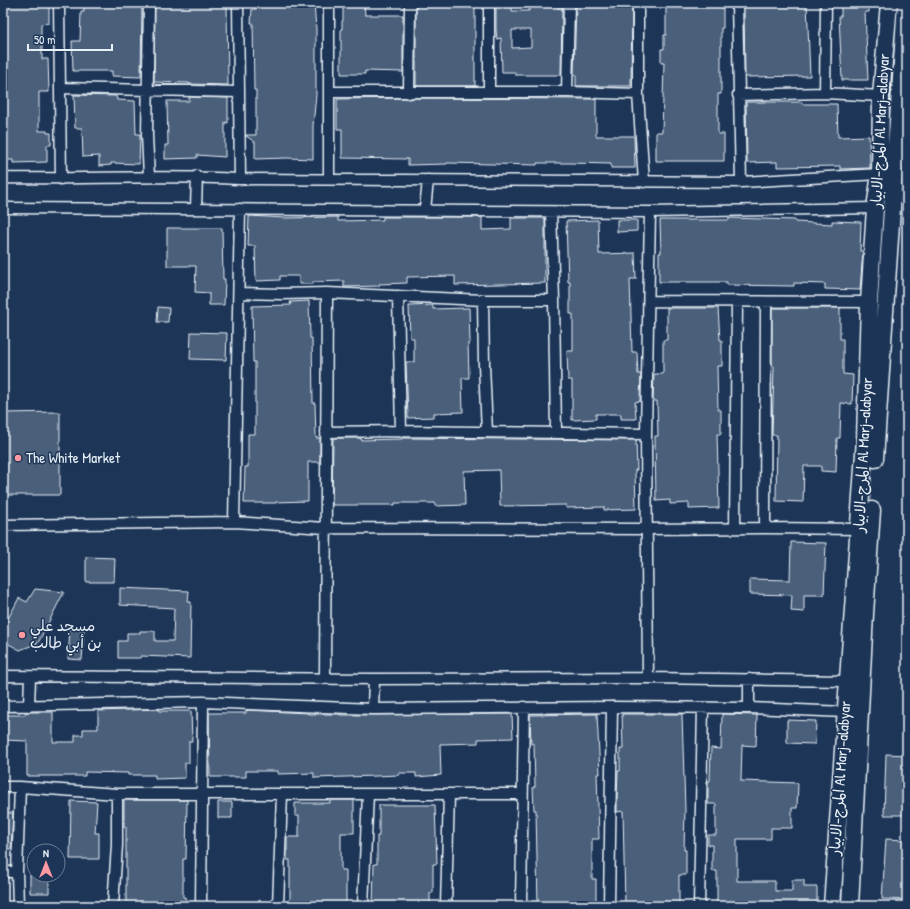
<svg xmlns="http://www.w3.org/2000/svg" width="910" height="909" font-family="'Patrick Hand','Playpen Sans Arabic',sans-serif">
<rect width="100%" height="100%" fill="#1d3557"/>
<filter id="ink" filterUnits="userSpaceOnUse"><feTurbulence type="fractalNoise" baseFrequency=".025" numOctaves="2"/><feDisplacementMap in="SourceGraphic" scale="8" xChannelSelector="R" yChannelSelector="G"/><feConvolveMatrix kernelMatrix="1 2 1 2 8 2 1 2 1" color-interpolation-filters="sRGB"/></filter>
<g filter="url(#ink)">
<path fill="#495e7a" stroke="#e8f1f8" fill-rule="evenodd" d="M3,3H49V23L41,24V41H42V59H48L49,92H39V131H47V133H51V145H47V162L13,163V160H3Z
M84,3H142L141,77L112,76V71H73L72,41H80L81,12H84Z
M155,3H227L228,85L189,84V83L154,82Z
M256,3H314L316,29V95L313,126V159L287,158L255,159V142L246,136V135H256V90H254L253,23H251L252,9H256Z
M343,3H364L365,15H403V72L365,71V74H341V29H342V21H343Z
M416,3H475V86H416Z
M496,3H512V11H529V3H558V8H562L561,75H515V72H502L501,38L497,39L496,29ZM512,30H531V47L512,48Z
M576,3H632L631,86H576V75H574Z
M666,3H723V28H721V94H718V134H724V161H656V132H662L664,63H661V49H664V35H666Z
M744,3H807L810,76L745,77Z
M841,3H869V12H865L868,80H842L839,16H841Z
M74,95L116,96L117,100L135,101L136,134H140L139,164L111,163V165L99,166V156L83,157L82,128H75Z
M189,97L228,98V123L225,122V157L197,155V158L165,159V145H168L167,101H189Z
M406,98L596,99V136H634L635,168H611V164L569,163H537V165L447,163V164L408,165V159L342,158V129H337V99Z
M746,102H802V104H837L838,137L869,136L870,168L840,169V166L777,167V162L747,163Z
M249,216L285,218L338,217V221L383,220V217H482V230L511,229V218H545V283L455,285V276L407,277V283L379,284V286L344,287V281L313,282V284H299V276H280V280L256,281L255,246H248Z
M729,218L795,220V222L832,224V221L861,222L860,251H863L860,290L825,289V284L794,283V286L727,285V282H659V253H661L660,220H729Z
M598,220L599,254L635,253L636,279H630L632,352H637L638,374H641L640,401L635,402L636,419H621V414H596V419L572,420V380H568L567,351H573V314H570V282H568L566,221Z
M617,220H637V231L617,232Z
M167,228H222L223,279H225L224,305H209V293L195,292L196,266H167Z
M309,301L310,338H312L313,403H315L316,438H320V462H308V501L276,502V503H244L245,467H248V434H255V362H253L252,306L291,305L290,302Z
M433,305V309L469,308L470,343H468L469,378H462L463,412L434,413V417L408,418L406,362H414V338H410L409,306Z
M158,307L169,308L168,322H157Z
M667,308H718L720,340H722V366H717L718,410H721V434H717L719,508L689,509V503L670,504V500L656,501L655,436H658L657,401H653L654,374H663V340H667Z
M772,308H840V339H843V374L853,375L852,404L841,403L840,438H837L836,472L821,471V466H804L803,502L776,501L777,435H772L774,366H772Z
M191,332L227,333L226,360L190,359Z
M60,412V495H3V413Z
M333,438H361V440L402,439V438L636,440L637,470H635L636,509L604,510V507L566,508V505L500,506L499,470L464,471L465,505L435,506V503H395V505H332Z
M791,542L826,543L824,595H804V612L791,611L792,595L750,594V579L790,580Z
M86,557L115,558L114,582H86Z
M120,588L189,591L188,602H191L190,658L141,656V658H118V641H127V633H140V631H155V641H173L174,608L120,605Z
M35,589L64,592L38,643L20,650L3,641V628L19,598L27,602Z
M70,629L84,630L82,660L68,659Z
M159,709V711H191L192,741H189V763H185V778L155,779V775H128V773L85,772V776H27V741L3,740V715H25L26,712H53V742H75V735H83V729H98V711Z
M246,710L308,713V714H340V715L512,714L513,738L478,739V743L440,744L441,775L416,777V773H399V775L376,776L314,778V773L278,774V771H246V777H210L209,713H246Z
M597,714L600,774H597L599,839H592V879H596V906H538L536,810H534L533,787H535L534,744H531L530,715Z
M622,714H682L685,810L684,850H686V875H679V905L625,906L623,811L617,812V798L618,771H620V749H623Z
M722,714L757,715L756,746L742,745L741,781L798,783L797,808H792V828H771V839H737V881H775V891H792V880H804V887H817V906H776V904H743V906H717V871H712V845H708V835H716V804H708V781H710L711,748L721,749Z
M787,720L816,721L815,744L787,743Z
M886,754L907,755V815H884Z
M124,800H187L186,859H183V897L186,898V906H126V827H124Z
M330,800H354V833H341V870H346V906H290V860H287V837H299V816H295V803H330Z
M71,801L97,802L95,833H99V859H70Z
M218,802H232V818H218Z
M379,805H435L437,864H433V893H430V906H373L374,864H377V836H379Z
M3,813H13L11,849H3Z
M886,839L906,840L905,861H907V900L882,899Z
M30,875H49V893H30Z"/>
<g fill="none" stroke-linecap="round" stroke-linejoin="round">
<g stroke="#e8f1f8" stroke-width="13">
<path id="street" d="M59,3L61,179
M149,3L147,135L149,177
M238,3L240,179
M329,3V180
M489,3V92
M638,3V94L644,182
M737,3L741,182
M61,88L239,92
M329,92H567L638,94
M567,92L569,3
M409,93L410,3
M825,93L826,3
M738,95L825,93L881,96
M3,178C82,180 161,174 240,179L741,182L880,174
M3,208L650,212L875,208
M196,208L197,176
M425,210L428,180
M551,212L554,300L556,433
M239,293L282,294L327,293L483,300H554
M398,296L401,431
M483,300L484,365L487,432
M649,301L869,302
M326,432L401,431L646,434
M234,522L240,209
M3,525L234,522L325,528L646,529L765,528L859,529
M735,528L737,301
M765,528L766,302
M3,676L374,679L648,678L847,681
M325,678L327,293
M648,678L646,434L650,212
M749,679V708
M3,706L203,702L373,709L612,707L749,708L845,712
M29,706L30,677
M373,709L374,679
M3,787H20L117,794H522
M3,872H17
M18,906L17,872L20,787
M113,906L117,845V794
M201,906L203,702
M278,906L282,794
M363,906L368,794
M446,906L449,794
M521,906L524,707
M609,906L612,707
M699,906L703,708"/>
</g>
<g stroke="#e8f1f8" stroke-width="19">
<path id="primary" d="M875,459L906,3
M832,906L865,439L869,302L875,208L880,174L881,96L889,3
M850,906L865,614L872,510"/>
</g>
<use href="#street" stroke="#1d3557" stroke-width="10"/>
<use href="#primary" stroke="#1d3557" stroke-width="16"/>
</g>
</g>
<g fill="#ff9aa2" stroke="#1d3557" stroke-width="1.5">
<circle cx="18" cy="458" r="4"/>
<circle cx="22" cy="635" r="4"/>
</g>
<g text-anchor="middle" stroke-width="3" stroke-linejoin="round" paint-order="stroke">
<g font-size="15" fill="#e8f1f8" stroke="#1d3557">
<text transform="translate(880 131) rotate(-87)" y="5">المرج-الابيار Al Marj-alabyar</text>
<text transform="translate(863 455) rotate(-87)" y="5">المرج-الابيار Al Marj-alabyar</text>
<text transform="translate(840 778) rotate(-86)" y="5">المرج-الابيار Al Marj-alabyar</text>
</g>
<g font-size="15" fill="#e8f1f8" stroke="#1d3557" text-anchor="start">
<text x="26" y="463">The White Market</text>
<text x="30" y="631">مسجد علي<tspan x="30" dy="17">بن أبي طالب</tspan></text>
</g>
</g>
<rect width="910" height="909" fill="none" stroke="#1d3557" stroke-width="16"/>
<rect x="8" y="8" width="894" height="893" fill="none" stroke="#e8f1f8" stroke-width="1.5" filter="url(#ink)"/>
<g transform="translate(46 863)"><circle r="19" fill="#1d3557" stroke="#6e8097"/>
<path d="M0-3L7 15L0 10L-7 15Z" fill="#ff9aa2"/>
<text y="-6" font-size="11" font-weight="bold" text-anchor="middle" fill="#e8f1f8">N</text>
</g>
<path d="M28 44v6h84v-6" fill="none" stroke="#e8f1f8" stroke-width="2"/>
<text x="34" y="44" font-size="12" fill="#e8f1f8" stroke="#1d3557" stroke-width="3" paint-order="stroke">50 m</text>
</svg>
